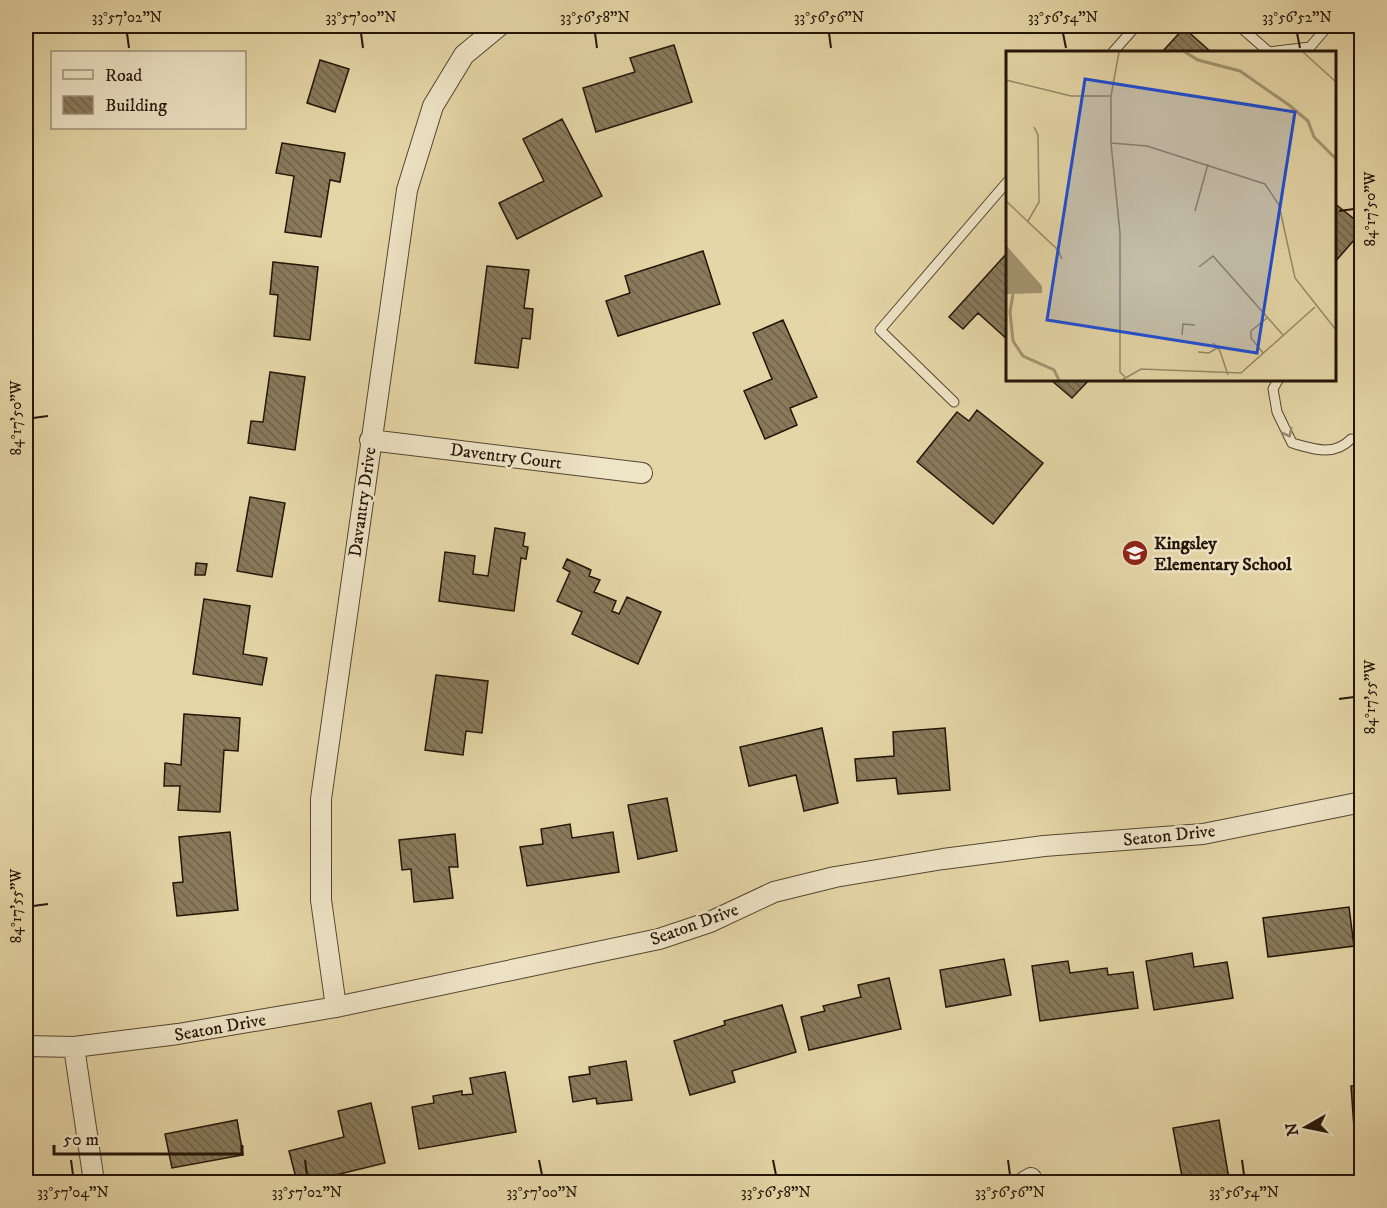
<svg xmlns="http://www.w3.org/2000/svg" width="1387" height="1208" font-family="'IM FELL DW Pica',serif">
<defs>
<pattern id="building-back-hatch" width="6" height="6" patternUnits="userSpaceOnUse" patternTransform="scale(1.5)"><rect width="6" height="6" fill="#887a5b"/><path d="M-1 5l2 2M0 0l6 6M5-1l2 2" fill="none" stroke="#6f6349"/></pattern>
</defs>
<rect width="100%" height="100%" fill="#e5d6a7"/>
<filter id="stains"><feTurbulence type="fractalNoise" baseFrequency=".00333" numOctaves="4"/><feColorMatrix values="0 0 0 0 .2 0 0 0 0 .09 0 0 0 0 .02 0 0 0 .5 -.17"/></filter>
<radialGradient id="worn" r=".72"><stop offset=".6" stop-color="#630" stop-opacity="0"/><stop offset="1" stop-color="#630" stop-opacity=".3"/></radialGradient>
<path fill="url(#building-back-hatch)" stroke="#231608" stroke-width="1.5" d="M1184,28L1211,52H1162Z
M674,45L692,102L596,132L583,88L635,72L630,58Z
M320,60L349,69L335,112L307,103Z
M562,119L602,196L517,239L499,203L544,181L523,139Z
M282,143L345,153L340,182L330,180L321,237L285,232L294,176L276,173Z
M1334,203L1362,225V231L1334,263Z
M703,251L720,304L618,336L606,301L630,293L625,276Z
M1008,252V340L978,313L963,329L949,317Z
M273,262L318,267L310,340L274,336L278,295L270,294Z
M487,266L529,270L524,308L533,309L530,339L522,338L518,368L475,363Z
M783,320L817,397L790,408L797,425L765,439L744,391L772,379L753,333Z
M270,372L305,377L295,450L248,443L251,421L263,422Z
M1051,380H1089L1072,398Z
M977,410L1043,463L993,524L917,462L957,412L969,421Z
M250,497L285,503L272,577L237,571Z
M495,528L525,533L523,546L528,547L526,559L521,558L514,611L439,601L445,552L475,556L473,574L488,576Z
M567,559L591,570L589,576L600,580L594,592L616,601L612,611L619,614L627,597L661,612L638,664L572,634L582,612L557,601L570,572L563,568Z
M196,563L207,564L205,575H195Z
M204,599L250,606L243,654L267,658L262,685L193,674Z
M436,675L488,681L482,733L466,731L463,755L425,750Z
M184,714L240,718L238,751L224,750L220,812L178,810L180,786H164L165,763L181,765Z
M822,728L838,803L804,811L796,775L749,786L740,747Z
M945,728L950,790L898,794L896,778L857,781L855,759L894,756L893,732Z
M667,798L677,851L638,859L628,805Z
M570,824L572,838L613,832L619,872L527,886L520,847L543,844L541,829Z
M230,832L238,910L177,916L173,883L183,882L179,837Z
M455,834L458,867H449L453,898L414,902L411,869L402,870L399,840Z
M1349,907L1354,946L1268,957L1263,918Z
M1192,953L1194,967L1227,962L1233,998L1154,1010L1146,961Z
M1004,959L1011,995L946,1007L940,970Z
M1068,961L1070,973L1107,968L1108,975L1133,972L1138,1008L1040,1021L1032,966Z
M889,978L901,1029L809,1050L801,1017L825,1011L823,1006L861,997L858,985Z
M782,1005L796,1052L732,1071L735,1082L690,1095L674,1041L725,1025L724,1021Z
M626,1061L632,1100L597,1104L596,1098L573,1102L569,1077L590,1074L589,1067Z
M505,1072L516,1132L419,1149L412,1107L434,1103L433,1096L462,1091V1095L473,1094L470,1078Z
M1351,1086H1362V1141L1355,1142Z
M371,1103L385,1163L307,1182H297L289,1151L344,1137L338,1111Z
M237,1120L243,1155L172,1168L165,1134Z
M1219,1120L1229,1179L1245,1177L1246,1182H1183L1173,1128Z"/>
<g fill="none" stroke-linecap="round" stroke-linejoin="round">
<g stroke="#544630" stroke-width="11">
<path id="lane" d="M1239,26L1269,52L1310,47L1328,26
M1113,52L1136,26
M1278,380L1273,389L1277,412L1292,443C1313,449 1334,457 1351,439
M954,402L880,330L1008,181"/>
</g>
<g stroke="#544630" stroke-width="22">
<path id="street" d="M370,440L642,473
M336,1007L321,900V799L407,190L433,106L464,55L499,26
M26,1046L74,1047L178,1034L336,1007L659,939L710,922L774,892L835,877L943,859L1044,846L1203,834L1362,802
M74,1047L94,1182
M1024,1182L1031,1178"/>
</g>
<use href="#lane" stroke="#eee4c6" stroke-width="9"/>
<use href="#street" stroke="#eee4c6" stroke-width="20"/>
</g>
<defs><path id="oneway-chevron" d="M-2-3.5L2.5 0L-2 3.5" fill="none" stroke-width="1.6" stroke-linecap="round" stroke-linejoin="round" transform="scale(1.5)"/></defs>
<use stroke="#938770" href="#oneway-chevron" transform="translate(1288 433) rotate(63)"/>
<path fill="none" stroke="#231608" stroke-width="2" d="M127,33L129,48M361,33L363,48M595,33L597,48M829,33L831,48M1063,33L1066,48M1297,33L1300,48M1339,211L1354,209M33,418L48,416M1339,699L1354,697M33,906L48,904M71,1160L73,1175M305,1160L307,1175M539,1160L542,1175M773,1160L776,1175M1008,1160L1010,1175M1242,1160L1244,1175"/>
<defs>
<g id="school-disc" transform="scale(1.35)"><circle r="9.5" fill="#8f2418" stroke="#eee4c6"/><path d="M0-5L7-2L0 1L-7-2ZM-4 1L0 2.5L4 1V4Q0 6-4 4Z" fill="#fff"/></g>
</defs>
<g fill-rule="evenodd">
<use href="#school-disc" x="1135" y="553"/>
</g>
<g text-anchor="middle" stroke-width="5" stroke-linejoin="round" paint-order="stroke">
<g font-size="18" fill="#231608" stroke="#eee4c6">
<text transform="translate(506 456) rotate(7)" y="6">Daventry Court</text>
<text transform="translate(362 502) rotate(-82)" y="6">Davantry Drive</text>
<text transform="translate(1169 835) rotate(-6)" y="6">Seaton Drive</text>
<text transform="translate(694 924) rotate(-20)" y="6">Seaton Drive</text>
<text transform="translate(220 1027) rotate(-10)" y="6">Seaton Drive</text>
</g>
<g font-size="18" font-weight="bold" fill="#231608" stroke="#eee4c6" text-anchor="start">
<text x="1154" y="549">Kingsley<tspan x="1154" dy="21">Elementary School</tspan></text>
</g>
</g>
<g transform="translate(1006 51)">
<rect width="330" height="330" fill="#e5d6a7"/>
<path d="M0,194L36,235V242L0,243Z" fill="#a39571"/>
<path fill="none" stroke="#a39571" stroke-width="3" d="M179,1L192,9L234,20L283,54L302,70L308,86L330,108M7,243L4,261L7,290L17,305L48,319L53,329"/>
<path fill="none" stroke="#978967" stroke-width="1.5" d="M113,1L105,45V92L114,182V321L119,326M297,1L330,31M0,29L65,45H105M105,92L141,95L259,133L273,154L289,227L330,279M0,150L52,199L56,208M189,160L202,113M22,170L33,151L32,84L28,76M193,216L207,205L277,284M176,284L177,273L189,274M207,292L214,300L222,324M192,301L203,302L211,297M257,302L245,287V280L261,267M116,329L135,318L235,322L309,256"/>
<path fill="#1d4ed8" fill-opacity="0.15" stroke="#1d4ed8" stroke-width="3" d="M79,28L289,61L251,302L41,269Z"/>
<rect width="330" height="330" fill="none" stroke="#231608" stroke-width="3"/>
</g>
<rect width="1387" height="1208" fill="none" stroke="#e5d6a7" stroke-width="66"/>
<rect x="51" y="51" width="195" height="78" fill="#eee4c6" stroke="#9d927a" stroke-width="1.5"/>
<rect x="63" y="70" width="30" height="9" fill="#eee4c6" stroke="#9d927a" stroke-width="1.5"/>
<text x="105" y="81" font-size="18" fill="#231608">Road</text>
<rect x="63" y="96" width="30" height="18" fill="url(#building-back-hatch)" stroke="#9d927a" stroke-width="1.5"/>
<text x="105" y="111" font-size="18" fill="#231608">Building</text>
<g transform="translate(1306 1127) rotate(261)" stroke="#eee4c6" stroke-width="4.5" paint-order="stroke">
<path d="M0-4.5L10 22L0 15L-10 22Z" fill="#231608"/>
<text y="-9" font-size="16" font-weight="bold" text-anchor="middle" fill="#231608">N</text>
</g>
<path d="M54 1145v9h188v-9" fill="none" stroke="#231608" stroke-width="3"/>
<text x="63" y="1145" font-size="18" fill="#231608" stroke="#eee4c6" stroke-width="4.5" paint-order="stroke">50 m</text>
<rect x="33" y="33" width="1321" height="1142" fill="none" stroke="#231608" stroke-width="2"/>
<g font-size="15" text-anchor="middle" fill="#231608">
<text x="127" y="22">33°57'02"N</text>
<text x="361" y="22">33°57'00"N</text>
<text x="595" y="22">33°56'58"N</text>
<text x="829" y="22">33°56'56"N</text>
<text x="1063" y="22">33°56'54"N</text>
<text x="1297" y="22">33°56'52"N</text>
<text transform="translate(1370 209) rotate(-90)" y="5">84°17'50"W</text>
<text transform="translate(16 418) rotate(-90)" y="5">84°17'50"W</text>
<text transform="translate(1370 697) rotate(-90)" y="5">84°17'55"W</text>
<text transform="translate(16 906) rotate(-90)" y="5">84°17'55"W</text>
<text x="73" y="1197">33°57'04"N</text>
<text x="307" y="1197">33°57'02"N</text>
<text x="542" y="1197">33°57'00"N</text>
<text x="776" y="1197">33°56'58"N</text>
<text x="1010" y="1197">33°56'56"N</text>
<text x="1244" y="1197">33°56'54"N</text>
</g>
<rect width="100%" height="100%" filter="url(#stains)"/>
<rect width="100%" height="100%" fill="url(#worn)"/>
</svg>
